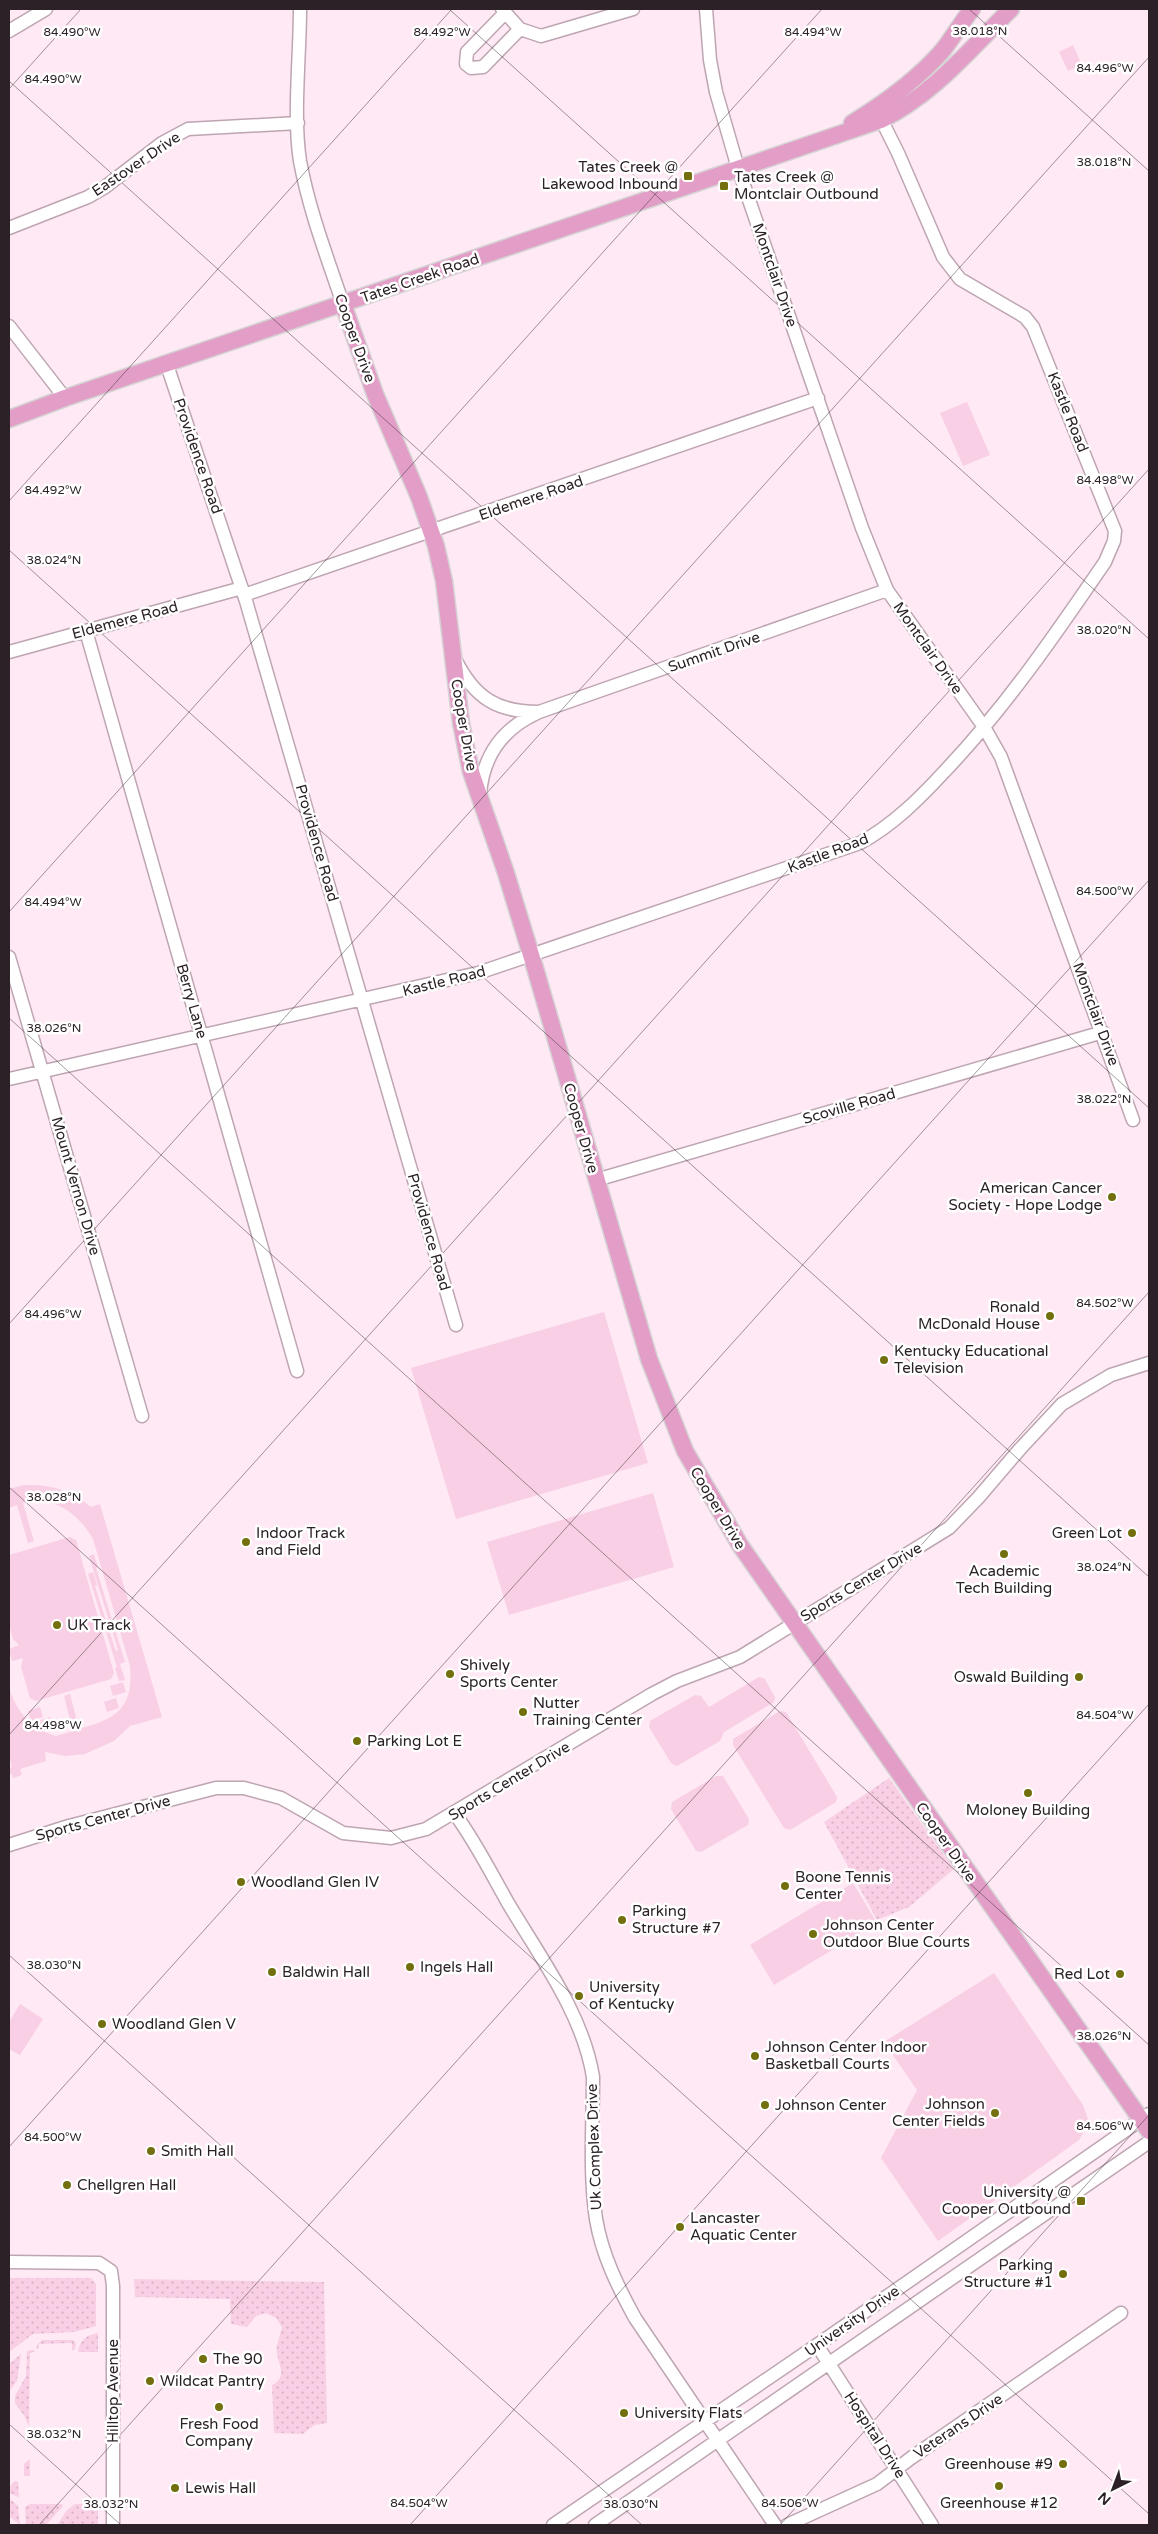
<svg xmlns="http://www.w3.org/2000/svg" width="1158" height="2534" font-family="'Varela Round',sans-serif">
<defs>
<pattern id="grass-dots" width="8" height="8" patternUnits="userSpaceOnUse" patternTransform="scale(1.25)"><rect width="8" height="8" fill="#f9cfe5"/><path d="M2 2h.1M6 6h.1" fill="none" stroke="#d6b1c4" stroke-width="1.8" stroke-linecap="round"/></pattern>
</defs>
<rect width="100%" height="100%" fill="#fee9f4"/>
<path fill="url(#grass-dots)" d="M889,1778L954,1869L909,1907L877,1920L824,1822Z
M9,2278H91L96,2284V2326L74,2332L33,2334L9,2352Z
M134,2279L324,2282L327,2423L314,2425L303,2434L274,2433L272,2385C291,2375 274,2361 277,2346C278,2339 281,2333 282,2327L276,2318L266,2313L256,2316L247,2327L231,2324L230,2299L135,2297Z
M98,2333V2352H78C80,2340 86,2335 98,2333Z
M42,2340H73L76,2343L75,2349L72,2351V2343L39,2344L38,2349L36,2346Z
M31,2350L36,2351L30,2353L29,2427L25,2417L15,2403V2396L26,2376L27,2351Z
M21,2354L17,2381L10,2390L9,2364Z
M30,2459V2476H24V2464Z
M15,2481L18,2482L19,2497L9,2493V2487Z
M9,2498L18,2506L20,2525L9,2516Z
M30,2504H62L63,2506L46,2525H26L25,2507Z
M75,2504H98V2525H57L67,2510Z"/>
<path fill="#f9cfe5" d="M1073,45L1082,65L1068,71L1059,52Z
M967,402L990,455L963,466L940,413Z
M604,1312L648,1463L456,1519L411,1368Z
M24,1485C50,1484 71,1490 91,1507L100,1504L162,1717L130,1726L114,1741L85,1754L65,1756L45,1752L46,1761L20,1769L22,1775L13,1778L12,1774H9V1768L12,1767L9,1755V1688C15,1706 24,1720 40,1730L38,1721L50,1717L53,1727L42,1731L56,1736L73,1731L64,1696L70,1694L79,1729C116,1719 134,1708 130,1666L93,1539C79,1514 52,1494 23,1503L34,1541L28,1543L17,1505L9,1508V1489Z
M653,1493L674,1567L509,1615L487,1542Z
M70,1537L76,1540L114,1673L111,1679L36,1701L30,1698L21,1667L23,1658L12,1661L9,1649L19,1645L13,1639L9,1625V1555Z
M94,1554L98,1567L96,1568L125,1662L120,1664L116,1651L118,1650L89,1556Z
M93,1572L97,1585L95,1586L125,1680L119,1681L115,1668L117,1667L88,1574Z
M759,1677L764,1678L775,1697L774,1702L724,1732L720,1741L677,1766L671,1763L649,1727L650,1721L695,1695L701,1696L709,1707Z
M123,1682L126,1692L113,1696L110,1686Z
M116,1698L119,1708L107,1712L104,1702Z
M40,1707L43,1717L31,1721L28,1711Z
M780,1711L786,1712L837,1797L836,1802L790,1830L784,1828L733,1745V1739Z
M716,1776H723L749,1819L748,1825L701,1852L696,1851L671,1809L672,1802Z
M853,1883L877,1923L774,1985L750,1945Z
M994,1973L1083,2105L1089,2122L1079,2140L938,2241L881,2158L917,2090L884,2042Z
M20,2004L43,2019L20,2055L9,2049V2022Z"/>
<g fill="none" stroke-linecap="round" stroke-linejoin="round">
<g stroke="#bea5b2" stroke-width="15">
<path id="minor" d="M300,9C300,55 293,117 300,161C309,210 327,257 343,304
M502,9L520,29L541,36L633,9
M706,9L710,60L716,92L738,168L862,528L887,590L984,727L1001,757L1133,1120
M504,14L467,52L466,64L471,68L483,67L520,29
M9,31L46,9
M9,228L88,197L105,187L162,143L188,129L298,123
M9,326L65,398
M167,365L246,601L456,1325
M244,595L818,398
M86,631L297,1371
M9,652L242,588
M456,661C475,698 497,712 539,712L887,590
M480,794C483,756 502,729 537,713
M9,957L142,1416
M9,1079L478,973L860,843C893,825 919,799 944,772C1005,708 1055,635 1105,562L1114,541L1115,531L1033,327L1025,317L960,279L943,257L898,153L878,113
M596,1180L1103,1032
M455,1814C475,1841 491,1873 508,1903C540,1957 583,2014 593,2077C593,2124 589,2173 596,2219C602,2255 618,2287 635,2318L775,2525
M9,1845L69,1826L216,1788H244L281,1798L343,1833L391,1838L426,1829L652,1694L677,1681L740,1657L949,1528L978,1498L1020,1449L1062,1404L1111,1375L1149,1363
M9,2262L99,2263L111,2271L113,2286V2525
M817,2345L932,2525
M553,2525L817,2345L1149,2114
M595,2525L1149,2142
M787,2525L877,2484L911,2458L1121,2313"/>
</g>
<g stroke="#d5d3d4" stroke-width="19">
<path id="major" d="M852,123C885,103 917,80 943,50C953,37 962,22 972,9
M343,304L375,394L419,497L436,546L444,581L461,723L471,772L506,873L535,968L649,1359L685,1451L740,1545L1149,2131
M9,419L65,398L881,120C933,95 971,48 1011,9"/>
</g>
<use href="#minor" stroke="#fff" stroke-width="12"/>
<use href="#major" stroke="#e39ec7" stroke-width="16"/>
</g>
<path fill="none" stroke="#2b2126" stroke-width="1" stroke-opacity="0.45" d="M449,9L1149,639M969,9L1149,171M9,81L1149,1108M9,89L81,9M9,501L452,9M9,550L1149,1577M9,912L822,9M9,1018L1149,2045M9,1324L1149,57M9,1487L1149,2514M9,1735L1149,469M9,1955L642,2525M9,2147L1149,880M9,2424L121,2525M39,2525L1149,1292M410,2525L1149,1704M780,2525L1149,2115"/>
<g fill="#736f0f" stroke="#fff" stroke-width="2">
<rect x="683" y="171" width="10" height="10" rx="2.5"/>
<rect x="719" y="181" width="10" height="10" rx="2.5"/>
<circle cx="1112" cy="1197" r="5"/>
<circle cx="1050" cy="1316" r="5"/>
<circle cx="884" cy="1360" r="5"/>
<circle cx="1132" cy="1533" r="5"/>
<circle cx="246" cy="1542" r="5"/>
<circle cx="1004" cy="1554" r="5"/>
<circle cx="57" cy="1625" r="5"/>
<circle cx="450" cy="1674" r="5"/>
<circle cx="1079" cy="1677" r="5"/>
<circle cx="523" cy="1712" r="5"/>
<circle cx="357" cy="1741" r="5"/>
<circle cx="1028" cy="1793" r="5"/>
<circle cx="241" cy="1882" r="5"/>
<circle cx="785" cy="1886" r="5"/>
<circle cx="622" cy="1920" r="5"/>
<circle cx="813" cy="1934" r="5"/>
<circle cx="410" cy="1967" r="5"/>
<circle cx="272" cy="1972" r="5"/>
<circle cx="1120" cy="1974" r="5"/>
<circle cx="579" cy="1996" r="5"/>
<circle cx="102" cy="2024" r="5"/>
<circle cx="755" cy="2056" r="5"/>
<circle cx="765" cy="2105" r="5"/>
<circle cx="995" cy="2113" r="5"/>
<circle cx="151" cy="2151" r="5"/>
<circle cx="67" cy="2185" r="5"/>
<rect x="1076" y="2196" width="10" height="10" rx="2.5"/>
<circle cx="680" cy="2227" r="5"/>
<circle cx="1063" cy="2274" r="5"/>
<circle cx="203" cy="2359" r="5"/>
<circle cx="150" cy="2381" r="5"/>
<circle cx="219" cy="2407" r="5"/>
<circle cx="624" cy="2413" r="5"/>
<circle cx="1063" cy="2464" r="5"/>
<circle cx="999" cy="2486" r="5"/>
<circle cx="175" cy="2488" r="5"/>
</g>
<g text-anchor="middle" stroke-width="5" stroke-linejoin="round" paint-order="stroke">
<g font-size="15" fill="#2b2126" stroke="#fff">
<text transform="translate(136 164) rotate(-34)" y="5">Eastover Drive</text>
<text transform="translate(775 275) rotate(71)" y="5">Montclair Drive</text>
<text transform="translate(420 278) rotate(-19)" y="5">Tates Creek Road</text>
<text transform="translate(355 338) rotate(70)" y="5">Cooper Drive</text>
<text transform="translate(1068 412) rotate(68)" y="5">Kastle Road</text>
<text transform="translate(198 456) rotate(71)" y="5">Providence Road</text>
<text transform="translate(531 498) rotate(-19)" y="5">Eldemere Road</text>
<text transform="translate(125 620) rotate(-15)" y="5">Eldemere Road</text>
<text transform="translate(928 648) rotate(55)" y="5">Montclair Drive</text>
<text transform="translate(714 652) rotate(-19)" y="5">Summit Drive</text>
<text transform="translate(464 725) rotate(80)" y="5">Cooper Drive</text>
<text transform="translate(317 843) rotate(74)" y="5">Providence Road</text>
<text transform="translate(828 853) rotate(-21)" y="5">Kastle Road</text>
<text transform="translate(444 981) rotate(-14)" y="5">Kastle Road</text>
<text transform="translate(192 1001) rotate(74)" y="5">Berry Lane</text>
<text transform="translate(1096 1014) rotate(70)" y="5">Montclair Drive</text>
<text transform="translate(849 1106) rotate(-16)" y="5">Scoville Road</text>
<text transform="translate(581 1128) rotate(74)" y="5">Cooper Drive</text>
<text transform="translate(76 1186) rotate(74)" y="5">Mount Vernon Drive</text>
<text transform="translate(429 1232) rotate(74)" y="5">Providence Road</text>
<text transform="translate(718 1508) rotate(59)" y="5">Cooper Drive</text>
<text transform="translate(861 1582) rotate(-31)" y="5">Sports Center Drive</text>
<text transform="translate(509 1781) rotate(-31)" y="5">Sports Center Drive</text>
<text transform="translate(103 1818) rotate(-15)" y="5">Sports Center Drive</text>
<text transform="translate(946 1842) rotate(55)" y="5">Cooper Drive</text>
<text transform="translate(594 2147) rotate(-92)" y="5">Uk Complex Drive</text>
<text transform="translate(852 2321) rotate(-35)" y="5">University Drive</text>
<text transform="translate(113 2391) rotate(-90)" y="5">Hilltop Avenue</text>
<text transform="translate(958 2426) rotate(-34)" y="5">Veterans Drive</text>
<text transform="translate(875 2435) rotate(57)" y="5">Hospital Drive</text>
</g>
<g font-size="15" fill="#2b2126" stroke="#fff" text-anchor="start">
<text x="678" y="172" text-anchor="end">Tates Creek @<tspan x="678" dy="17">Lakewood Inbound</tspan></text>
<text x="734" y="182">Tates Creek @<tspan x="734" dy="17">Montclair Outbound</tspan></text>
<text x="1102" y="1193" text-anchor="end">American Cancer<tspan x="1102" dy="17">Society - Hope Lodge</tspan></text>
<text x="1040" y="1312" text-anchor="end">Ronald<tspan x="1040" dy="17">McDonald House</tspan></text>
<text x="894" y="1356">Kentucky Educational<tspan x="894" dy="17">Television</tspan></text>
<text x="256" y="1538">Indoor Track<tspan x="256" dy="17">and Field</tspan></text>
<text x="1122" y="1538" text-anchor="end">Green Lot</text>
<text x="1004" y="1576" text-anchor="middle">Academic<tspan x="1004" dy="17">Tech Building</tspan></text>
<text x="67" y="1630">UK Track</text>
<text x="460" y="1670">Shively<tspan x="460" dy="17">Sports Center</tspan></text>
<text x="1069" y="1682" text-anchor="end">Oswald Building</text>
<text x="533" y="1708">Nutter<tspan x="533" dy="17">Training Center</tspan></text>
<text x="367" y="1746">Parking Lot E</text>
<text x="1028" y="1815" text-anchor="middle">Moloney Building</text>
<text x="795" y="1882">Boone Tennis<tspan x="795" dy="17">Center</tspan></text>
<text x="251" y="1887">Woodland Glen IV</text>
<text x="632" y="1916">Parking<tspan x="632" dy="17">Structure #7</tspan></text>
<text x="823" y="1930">Johnson Center<tspan x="823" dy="17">Outdoor Blue Courts</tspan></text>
<text x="420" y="1972">Ingels Hall</text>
<text x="282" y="1977">Baldwin Hall</text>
<text x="1110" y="1979" text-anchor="end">Red Lot</text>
<text x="589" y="1992">University<tspan x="589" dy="17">of Kentucky</tspan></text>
<text x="112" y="2029">Woodland Glen V</text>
<text x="765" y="2052">Johnson Center Indoor<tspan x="765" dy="17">Basketball Courts</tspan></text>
<text x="985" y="2109" text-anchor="end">Johnson<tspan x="985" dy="17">Center Fields</tspan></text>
<text x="775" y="2110">Johnson Center</text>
<text x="161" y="2156">Smith Hall</text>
<text x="77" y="2190">Chellgren Hall</text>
<text x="1071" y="2197" text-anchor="end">University @<tspan x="1071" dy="17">Cooper Outbound</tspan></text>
<text x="690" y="2223">Lancaster<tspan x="690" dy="17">Aquatic Center</tspan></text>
<text x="1053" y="2270" text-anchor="end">Parking<tspan x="1053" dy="17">Structure #1</tspan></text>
<text x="213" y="2364">The 90</text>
<text x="160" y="2386">Wildcat Pantry</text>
<text x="634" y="2418">University Flats</text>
<text x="219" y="2429" text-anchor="middle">Fresh Food<tspan x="219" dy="17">Company</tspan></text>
<text x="1053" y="2469" text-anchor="end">Greenhouse #9</text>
<text x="185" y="2493">Lewis Hall</text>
<text x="999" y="2508" text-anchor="middle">Greenhouse #12</text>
</g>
</g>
<g font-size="12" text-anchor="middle" fill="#2b2126" stroke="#fff" stroke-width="5" stroke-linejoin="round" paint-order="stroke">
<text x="980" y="35">38.018°N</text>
<text x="72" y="36">84.490°W</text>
<text x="442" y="36">84.492°W</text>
<text x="813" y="36">84.494°W</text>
<text x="1105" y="72">84.496°W</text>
<text x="53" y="83">84.490°W</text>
<text x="1104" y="166">38.018°N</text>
<text x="1105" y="484">84.498°W</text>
<text x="53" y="494">84.492°W</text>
<text x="54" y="564">38.024°N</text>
<text x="1104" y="634">38.020°N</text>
<text x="1105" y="895">84.500°W</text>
<text x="53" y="906">84.494°W</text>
<text x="54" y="1032">38.026°N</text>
<text x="1104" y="1103">38.022°N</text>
<text x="1105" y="1307">84.502°W</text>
<text x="53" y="1318">84.496°W</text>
<text x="54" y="1501">38.028°N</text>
<text x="1104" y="1571">38.024°N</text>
<text x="1105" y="1719">84.504°W</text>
<text x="53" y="1729">84.498°W</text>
<text x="54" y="1969">38.030°N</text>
<text x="1104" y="2040">38.026°N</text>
<text x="1105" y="2130">84.506°W</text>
<text x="53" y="2141">84.500°W</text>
<text x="54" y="2438">38.032°N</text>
<text x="419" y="2507">84.504°W</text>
<text x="790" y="2507">84.506°W</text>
<text x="111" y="2508">38.032°N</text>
<text x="631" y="2508">38.030°N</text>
</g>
<rect width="1158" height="2534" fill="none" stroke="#2b2126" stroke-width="20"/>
<g transform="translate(1113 2489) rotate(222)" stroke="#ffffff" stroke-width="4" paint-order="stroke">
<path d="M0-4L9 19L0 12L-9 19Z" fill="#2b2126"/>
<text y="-8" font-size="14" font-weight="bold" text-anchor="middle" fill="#2b2126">N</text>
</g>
</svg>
